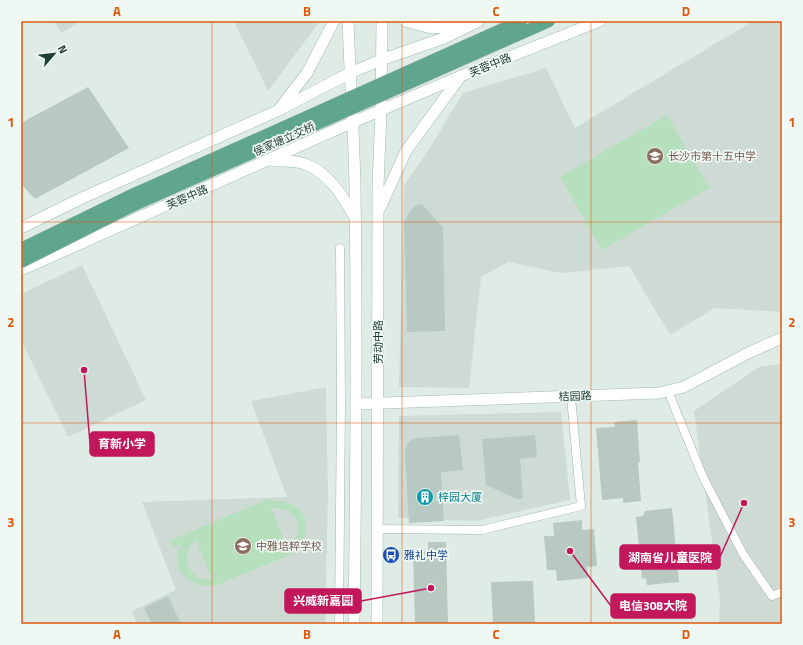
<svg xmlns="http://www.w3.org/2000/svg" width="803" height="645" font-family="'Titillium Web','Noto Sans SC',sans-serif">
<rect width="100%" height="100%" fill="#dfece5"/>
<path fill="#cddbd4" d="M54,21H82L61,33Z
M234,21H320L268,91Z
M753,21H782V312L715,308L670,335L629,266L561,273L508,262L481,277L469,388L399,387L404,185L428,151L463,93L546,68L575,128Z
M82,265L146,400L68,437L21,340V294Z
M782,364V624H719L720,599L694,411L759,367Z
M326,387L328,495L325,624H137L132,611L176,590L142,502L287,497L251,401Z
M561,412L570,500L476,521L398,518L399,416Z"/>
<path fill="#b6dfbd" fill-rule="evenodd" d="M667,115L709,188L602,250L560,177Z
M266,500C276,500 287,501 296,507C312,518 307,542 294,553L214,586C194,588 174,575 178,553C179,550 181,547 182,544L174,547L171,540ZM271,508C299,506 306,531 288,549ZM196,540L212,579C189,584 178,553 196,540Z"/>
<path fill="#b7c9c0" d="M88,87L129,148L35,199L21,184V123Z
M422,204L443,228L445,331L407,332L404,223L409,213L415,206Z
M637,420L640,462H638L641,501L623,503V498L602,500L596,428L615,427L614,422Z
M459,435L463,470L441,472L444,521L409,523L405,454L406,446L410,441L416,438Z
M535,435L537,457L520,459L523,498L517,499L486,485L482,439Z
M672,508L679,582L647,585L646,578L642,579L636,517L643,516L645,511Z
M582,520V530L594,529L597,566L587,567L588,578L557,581L556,570H547L544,536H554L553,523Z
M428,542H446L448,624H415L413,552L428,551Z
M533,581L535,624H493L491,582Z
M168,596L181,624H152L144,608Z"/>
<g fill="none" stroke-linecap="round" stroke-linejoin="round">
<g stroke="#a2b4ac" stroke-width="9">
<path id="street" d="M668,391L703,477L743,554L772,596L782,592
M377,529L482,530L581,506L571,397
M339,624L341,404L340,248"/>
</g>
<g stroke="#9fbbaf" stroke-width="12">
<path id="secondary" d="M348,21C350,77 354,132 355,188C357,333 356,479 354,624
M405,21L431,28L462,27
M280,108L307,73L334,21
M274,161C284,161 296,160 305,164C329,173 342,195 354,216
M380,208L406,151L460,77
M21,228L82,198L277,111L350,73L381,60L444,38L479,21
M21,270L353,122L461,76L600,21
M356,404L659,393L684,387L748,353L782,338
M377,624L378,186L381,111L382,21"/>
</g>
<use href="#street" stroke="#fff" stroke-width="8"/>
<use href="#secondary" stroke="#fff" stroke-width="11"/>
<g stroke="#c0c9c6" stroke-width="13" stroke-linecap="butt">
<path id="primary-bridge" d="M21,249L130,196L521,21
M21,262L134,205L549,21"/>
</g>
<use href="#primary-bridge" stroke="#60a58d" stroke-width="12"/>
</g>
<path fill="none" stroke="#de580e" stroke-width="1" stroke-opacity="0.55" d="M212,21V624M402,21V624M591,21V624M21,222H782M21,423H782"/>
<defs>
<g id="school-disc" transform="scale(0.9)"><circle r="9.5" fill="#8d6e63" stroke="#eff8f3"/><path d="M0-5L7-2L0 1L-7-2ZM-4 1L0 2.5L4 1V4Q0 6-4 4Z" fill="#fff"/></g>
<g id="building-disc" transform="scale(0.9)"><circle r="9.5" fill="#0f9aa8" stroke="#eff8f3"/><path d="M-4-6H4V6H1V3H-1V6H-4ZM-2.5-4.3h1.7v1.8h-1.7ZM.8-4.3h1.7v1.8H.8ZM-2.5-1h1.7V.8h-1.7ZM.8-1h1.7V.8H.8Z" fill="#fff"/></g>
<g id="bus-disc" transform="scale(0.9)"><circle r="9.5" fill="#1a4fb4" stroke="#eff8f3"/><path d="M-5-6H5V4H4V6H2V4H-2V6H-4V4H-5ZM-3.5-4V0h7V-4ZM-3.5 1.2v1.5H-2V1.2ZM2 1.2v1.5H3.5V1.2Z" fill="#fff"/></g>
</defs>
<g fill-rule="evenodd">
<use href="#school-disc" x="655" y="156"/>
<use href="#building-disc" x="425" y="497"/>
<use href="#school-disc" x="243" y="546"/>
<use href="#bus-disc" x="391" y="555"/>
</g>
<g text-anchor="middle" stroke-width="3.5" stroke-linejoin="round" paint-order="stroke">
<g font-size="11" fill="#1f3d32" stroke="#eff8f3">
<text transform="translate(490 65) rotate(-22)" y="4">芙蓉中路</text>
<text transform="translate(284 139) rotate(-24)" y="4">侯家塘立交桥</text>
<text transform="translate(187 197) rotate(-24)" y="4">芙蓉中路</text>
<text transform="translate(378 342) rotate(-90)" y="4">劳动中路</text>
<text transform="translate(575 396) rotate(-2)" y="4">桔园路</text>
</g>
<g font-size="11" fill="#785e54" stroke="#eff8f3" text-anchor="start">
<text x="668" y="160">长沙市第十五中学</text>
<text x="256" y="550">中雅培粹学校</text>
</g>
<g font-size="11" fill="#0d838f" stroke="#eff8f3" text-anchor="start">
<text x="438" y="501">梓园大厦</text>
</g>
<g font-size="11" fill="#164399" stroke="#eff8f3" text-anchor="start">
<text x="404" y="559">雅礼中学</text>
</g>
</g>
<path fill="none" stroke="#c2185b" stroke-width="1.5" d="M84 370L90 444M744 503L720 557M431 588L361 601M570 551L611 606"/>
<g fill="#c2185b" stroke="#eff8f3" stroke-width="1.5">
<circle cx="84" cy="370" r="4"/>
<circle cx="744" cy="503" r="4"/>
<circle cx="431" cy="588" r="4"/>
<circle cx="570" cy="551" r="4"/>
</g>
<g fill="#c2185b" stroke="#c2185b" stroke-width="1.5">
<rect x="90" y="432" width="64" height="24" rx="4"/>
<rect x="620" y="545" width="100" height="24" rx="4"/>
<rect x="285" y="589" width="76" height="24" rx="4"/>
<rect x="611" y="594" width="84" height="24" rx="4"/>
</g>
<g font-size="12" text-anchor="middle" font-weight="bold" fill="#fff">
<text x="122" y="448">育新小学</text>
<text x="670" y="562">湖南省儿童医院</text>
<text x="323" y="605">兴威新嘉园</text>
<text x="653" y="610">电信308大院</text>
</g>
<rect width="803" height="645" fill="none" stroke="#eff8f3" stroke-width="44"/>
<g transform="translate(54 54) rotate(62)" stroke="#eff8f3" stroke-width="3" paint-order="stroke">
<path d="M0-3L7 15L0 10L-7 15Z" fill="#1f3d32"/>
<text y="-6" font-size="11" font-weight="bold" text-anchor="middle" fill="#1f3d32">N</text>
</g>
<rect x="22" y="22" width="759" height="601" fill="none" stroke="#de580e" stroke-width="1.5"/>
<g font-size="13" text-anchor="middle" font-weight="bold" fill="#de580e">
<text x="117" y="16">A</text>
<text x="307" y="16">B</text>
<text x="496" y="16">C</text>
<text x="686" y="16">D</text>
<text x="11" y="127">1</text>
<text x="792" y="127">1</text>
<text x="11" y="327">2</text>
<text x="792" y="327">2</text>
<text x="11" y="527">3</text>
<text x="792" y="527">3</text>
<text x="117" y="639">A</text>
<text x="307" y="639">B</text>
<text x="496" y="639">C</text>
<text x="686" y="639">D</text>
</g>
</svg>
